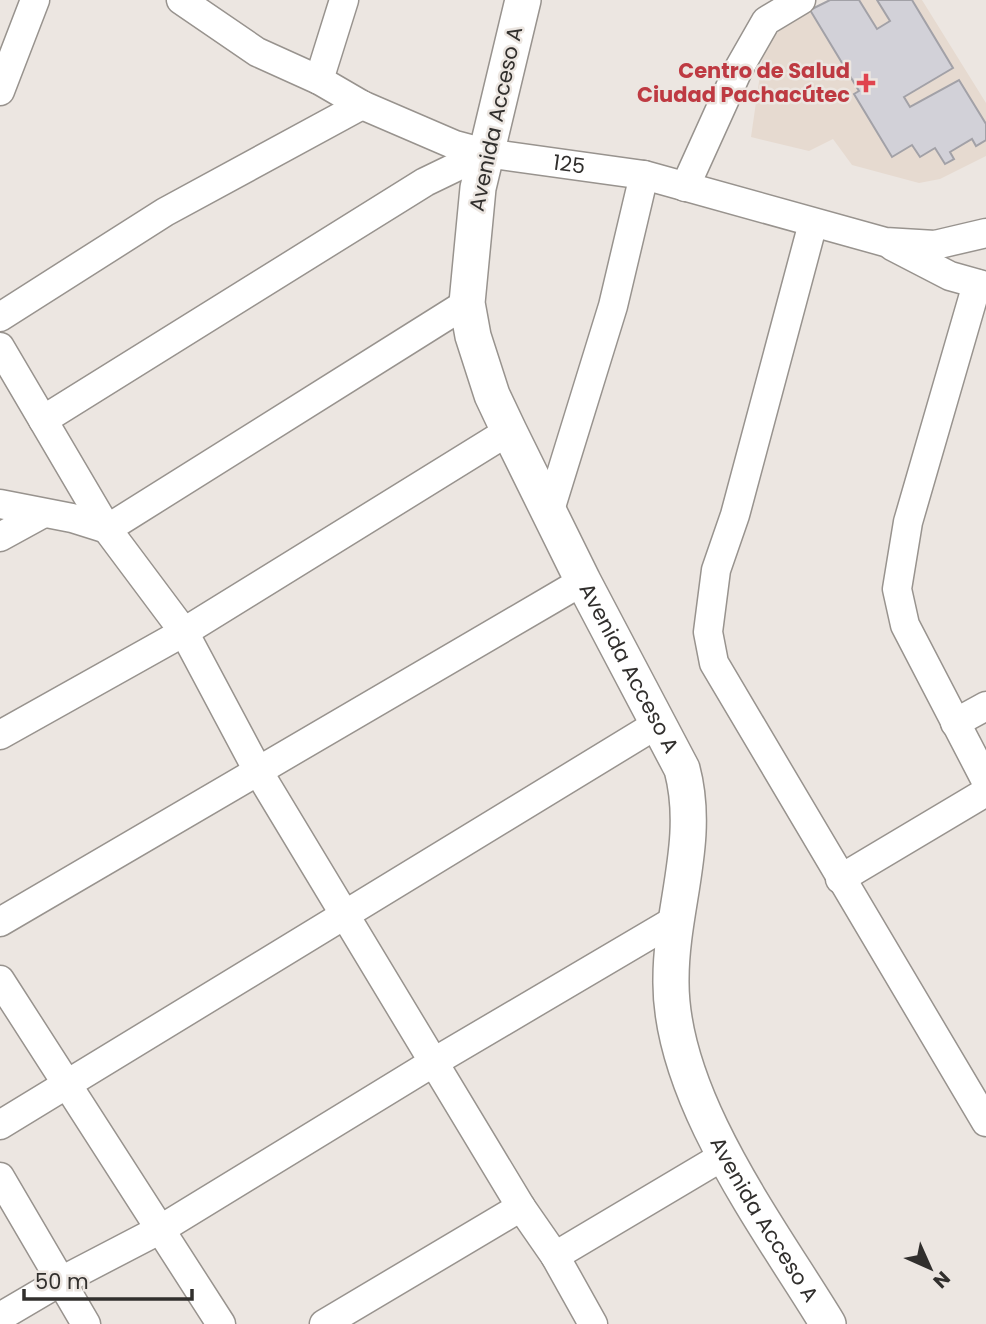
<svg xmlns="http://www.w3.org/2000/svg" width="986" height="1324" font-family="Poppins,sans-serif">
<rect width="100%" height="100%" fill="#ece6e1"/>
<path fill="#e6dad0" d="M830,0H922L986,103V156L940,179L919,183L852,165L833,139L809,151L751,137L764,47L789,21Z"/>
<path fill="#d2d1d8" stroke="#a2a1a7" stroke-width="2" d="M830,0H859L877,29L890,21L877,0H912L953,68L904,97L910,107L959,80L986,124V140L976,146L972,139L950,152L954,159L945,164L935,148L920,157L912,145L892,157L854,94L859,91L810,10Z"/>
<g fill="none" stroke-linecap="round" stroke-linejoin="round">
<g stroke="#98938e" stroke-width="31">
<g id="minor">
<path id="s1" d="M181,0L257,52L319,80L362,105L455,145L485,153L644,175L885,242L935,245L986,233"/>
<path d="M319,80L344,0"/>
<path d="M0,91L35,0"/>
<path d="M685,187L738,70L766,21L801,0"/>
<path d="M813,223L735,515L716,570L708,632L714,663L986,1122"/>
<path d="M892,246L950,276L986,286"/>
<path d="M977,284L908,522L897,589L905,625L986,781"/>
<path d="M0,317L165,212L362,105"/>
<path d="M0,347L107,529L184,632L258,771L521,1207L555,1256L593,1324"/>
<path d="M43,420L425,182L485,153"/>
<path d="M0,504L72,518L107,529L467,303"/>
<path d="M550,510L613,306L644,175"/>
<path d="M0,537L42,514"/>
<path d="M955,723L986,706"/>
<path d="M0,735L184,632L509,431"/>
<path d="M840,879L986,792"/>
<path d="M0,922L583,581"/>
<path d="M0,980L221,1324"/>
<path d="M0,1125L659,723"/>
<path d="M0,1177L86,1324"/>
<path d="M555,1256L725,1155"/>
<path d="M0,1317L63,1280L161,1229L434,1062L675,920"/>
<path d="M324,1324L521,1207"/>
</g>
</g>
<g stroke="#98938e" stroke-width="38">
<g id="major">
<path id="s2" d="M523,0L478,188L467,303L473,336L492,395L509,431L583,581L682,769C701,840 671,908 671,979C669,1096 769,1227 828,1324"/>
</g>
</g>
<use href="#minor" stroke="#fff" stroke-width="28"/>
<use href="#major" stroke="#fff" stroke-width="35"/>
</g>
<path fill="#e0444e" stroke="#ece6e1" stroke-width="2.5" d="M862.5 72.5h7v7h7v7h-7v7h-7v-7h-7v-7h7z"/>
<g text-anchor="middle" stroke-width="5" stroke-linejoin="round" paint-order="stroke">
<g font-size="21" font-weight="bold" fill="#be3a42" stroke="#ece6e1" text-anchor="end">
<text x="850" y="78">Centro de Salud<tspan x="850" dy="24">Ciudad Pachacútec</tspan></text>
</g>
<g font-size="21" fill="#312f2d" stroke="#ece6e1">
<text transform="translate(496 119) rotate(-78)" y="7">Avenida Acceso A</text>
<text dy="7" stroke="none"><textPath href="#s1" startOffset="427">125</textPath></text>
<text dy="7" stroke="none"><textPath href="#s2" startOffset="710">Avenida Acceso A</textPath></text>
<text dy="7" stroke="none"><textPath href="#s2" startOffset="1297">Avenida Acceso A</textPath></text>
</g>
</g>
<g transform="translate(930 1268) rotate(135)" stroke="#ece6e1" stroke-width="5" paint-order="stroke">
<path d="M0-5L12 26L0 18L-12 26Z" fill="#312f2d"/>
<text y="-10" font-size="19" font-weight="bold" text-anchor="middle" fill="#312f2d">N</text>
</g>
<path d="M24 1289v10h168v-10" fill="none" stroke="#312f2d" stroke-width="3.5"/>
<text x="35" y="1289" font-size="21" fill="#312f2d" stroke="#ece6e1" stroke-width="5" paint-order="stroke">50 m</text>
</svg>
